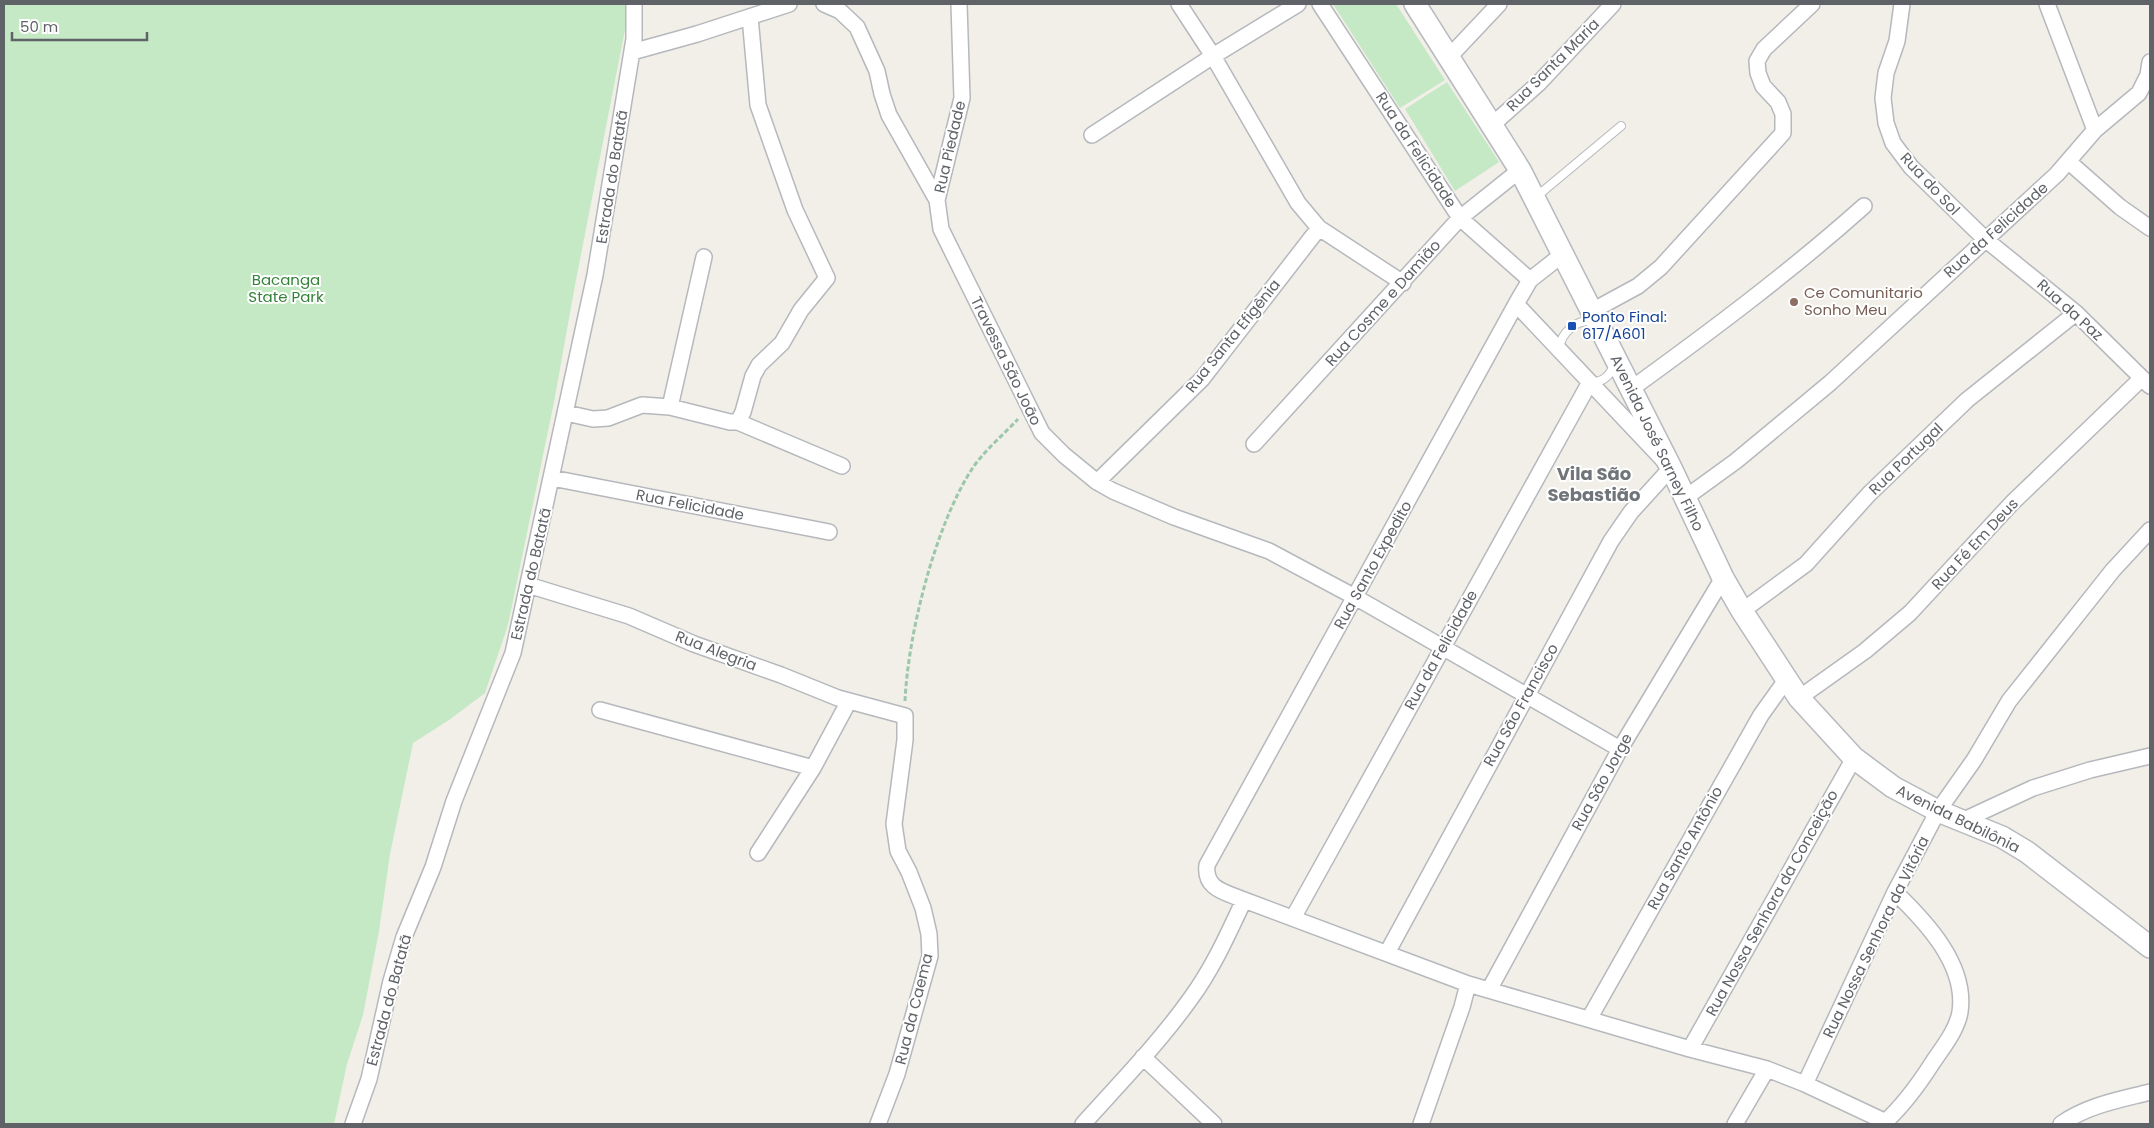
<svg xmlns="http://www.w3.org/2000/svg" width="2154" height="1128" font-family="Poppins,sans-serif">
<rect width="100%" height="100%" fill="#f1efe8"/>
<path fill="#c5e8c5" d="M4,4H630L575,285L554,402L508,625L485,693L449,720L413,743L390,854L379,931L363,1015L347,1064L334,1124H4Z
M1333,4H1396L1445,80L1400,108Z
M1447,82L1499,162L1455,191L1405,109Z"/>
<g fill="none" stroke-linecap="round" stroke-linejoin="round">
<g stroke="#b5b8bc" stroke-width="10">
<path id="lane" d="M1536,197L1621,126
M1559,349C1561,332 1577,319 1594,321
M1591,382C1603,383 1612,374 1614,363"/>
</g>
<g stroke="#b5b8bc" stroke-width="18">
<path id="street" d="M824,4L840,11L857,27L877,71L882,94L889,115L937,200L941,229L1042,433L1064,455L1097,482L1113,491L1174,517L1269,551L1355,597L1620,749
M1179,4L1213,56L1298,203L1319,228L1403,283
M1320,4L1460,218L1530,280
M1902,4L1897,41L1886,73L1883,98L1886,123L1893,143L1911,167L1985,239L2076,313L2150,386
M2047,4L2095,130
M632,52L697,34L789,4
M1449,57L1499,4
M1492,125L1538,84L1613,4
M1092,135L1213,56L1298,4
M2069,162L2120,207L2150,228
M937,200L962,98L959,4
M1563,254L1530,280L1516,304L1207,865C1204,889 1225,892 1244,900L1468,984L1690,1049L1767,1069L1805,1084L1886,1122
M1592,311L1638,286L1661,267L1783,133V114L1778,102L1763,86L1758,73L1757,61L1764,49L1812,4
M1631,389C1711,331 1790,272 1864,206
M670,407L704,257
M566,413L593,419L608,418L642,405L670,407L730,422H738L842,466
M738,422L743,412L753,376L759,365L782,343L801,310L827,278L795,210L758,105L750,17
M1254,444L1460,218L1520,170
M552,478L829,532
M1097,482L1202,379L1319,228
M1685,498L1736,461L1830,383L2057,174L2095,130L2139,93L2148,75L2150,62
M528,585L629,616L694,644L781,675L838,698L905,716V740L894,824L898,851L909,872L923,908L929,934L930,956L897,1074L878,1124
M1742,611L1806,564L1869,494L1967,400L2076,313
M1799,698L1865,651L1910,613L2012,503L2142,378
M600,710L813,768
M1964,820L2033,788L2090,770L2150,756
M758,853L813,768L849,701
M1293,918L1590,382
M1387,953L1611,541L1631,512L1671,468L1516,304
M1489,990L1620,749L1723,578
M1589,1019L1761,715L1786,680
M1690,1049L1854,758
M1143,1057L1214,1124
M1805,1084L1895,892L1938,811L1974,760L2009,701L2113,570L2150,530
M353,1124L369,1079L391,981L404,937L433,867L454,801L513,653L595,275L634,39V4
M1083,1124C1120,1083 1159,1043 1191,998C1213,968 1228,934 1244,900
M1421,1124L1462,1007L1468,984
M1735,1124L1767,1069
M1883,1124C1903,1106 1919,1084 1933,1062C1943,1047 1957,1030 1960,1012C1967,965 1926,922 1895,892
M2061,1124C2088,1105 2119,1100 2150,1092"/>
</g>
<g stroke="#b6babf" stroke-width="24">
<path id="secondary" d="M1415,4L1520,170L1671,468L1723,578L1742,611L1799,698L1854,758L1893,787L1938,811L2002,837L2027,852L2150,947"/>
</g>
<path stroke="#9cc7a9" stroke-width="3" stroke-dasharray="5 2.5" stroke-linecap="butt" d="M905,701C908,634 935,526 972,469C983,452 1004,434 1018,419"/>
<use href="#lane" stroke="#fff" stroke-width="8"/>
<use href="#street" stroke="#fff" stroke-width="15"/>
<use href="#secondary" stroke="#fff" stroke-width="21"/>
</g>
<circle fill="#8d6e63" stroke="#fff" stroke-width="2" cx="1794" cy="302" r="5"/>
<rect fill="#1a4fb4" stroke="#fff" stroke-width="2" x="1567" y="321" width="10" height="10" rx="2.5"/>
<g text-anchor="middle" stroke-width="4" stroke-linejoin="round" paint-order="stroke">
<g font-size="15" fill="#5f6368" stroke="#fff">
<text transform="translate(1553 65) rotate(-45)" y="5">Rua Santa Maria</text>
<text transform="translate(950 147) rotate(-77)" y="5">Rua Piedade</text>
<text transform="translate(1416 150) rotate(57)" y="5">Rua da Felicidade</text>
<text transform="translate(612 177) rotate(-81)" y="5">Estrada do Batatã</text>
<text transform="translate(1930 184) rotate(47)" y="5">Rua do Sol</text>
<text transform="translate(1996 230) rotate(-42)" y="5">Rua da Felicidade</text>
<text transform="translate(1383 303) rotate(-48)" y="5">Rua Cosme e Damião</text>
<text transform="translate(2070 310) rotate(42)" y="5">Rua da Paz</text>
<text transform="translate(1233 336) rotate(-51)" y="5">Rua Santa Efigênia</text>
<text transform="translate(1006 361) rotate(64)" y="5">Travessa São João</text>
<text transform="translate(1657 443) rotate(64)" y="5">Avenida José Sarney Filho</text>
<text transform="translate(1906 459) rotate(-44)" y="5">Rua Portugal</text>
<text transform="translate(690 505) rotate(11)" y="5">Rua Felicidade</text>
<text transform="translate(1975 544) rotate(-47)" y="5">Rua Fé Em Deus</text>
<text transform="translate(1373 565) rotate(-61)" y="5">Rua Santo Expedito</text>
<text transform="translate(531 574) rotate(-77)" y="5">Estrada do Batatã</text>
<text transform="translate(1441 650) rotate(-61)" y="5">Rua da Felicidade</text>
<text transform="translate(716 651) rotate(21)" y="5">Rua Alegria</text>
<text transform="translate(1521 705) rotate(-61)" y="5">Rua São Francisco</text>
<text transform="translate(1602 782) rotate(-61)" y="5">Rua São Jorge</text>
<text transform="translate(1958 819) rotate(26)" y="5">Avenida Babilônia</text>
<text transform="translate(1685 848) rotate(-61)" y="5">Rua Santo Antônio</text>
<text transform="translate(1772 903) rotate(-61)" y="5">Rua Nossa Senhora da Conceição</text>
<text transform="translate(1876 937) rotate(-64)" y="5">Rua Nossa Senhora da Vitória</text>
<text transform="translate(389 1000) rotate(-75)" y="5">Estrada do Batatã</text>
<text transform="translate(914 1009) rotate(-76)" y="5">Rua da Caema</text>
</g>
<g font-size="15" fill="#348238" stroke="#fff">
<text x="286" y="285">Bacanga<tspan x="286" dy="17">State Park</tspan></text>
</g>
<g font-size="15" fill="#785e54" stroke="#fff" text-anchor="start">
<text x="1804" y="298">Ce Comunitario<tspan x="1804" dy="17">Sonho Meu</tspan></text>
</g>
<g font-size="15" fill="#164399" stroke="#fff" text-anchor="start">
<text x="1582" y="322">Ponto Final:<tspan x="1582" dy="17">617/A601</tspan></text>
</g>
<g font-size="18" font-weight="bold" fill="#70757a" stroke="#fff">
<text x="1594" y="480">Vila São<tspan x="1594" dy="21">Sebastião</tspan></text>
</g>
</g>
<rect width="2154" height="1128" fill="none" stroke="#5f6368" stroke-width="10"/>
<path d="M12 32v8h135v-8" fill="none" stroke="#5f6368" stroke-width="2.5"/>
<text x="20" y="32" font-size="15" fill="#5f6368" stroke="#ffffff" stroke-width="4" paint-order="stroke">50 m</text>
</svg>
